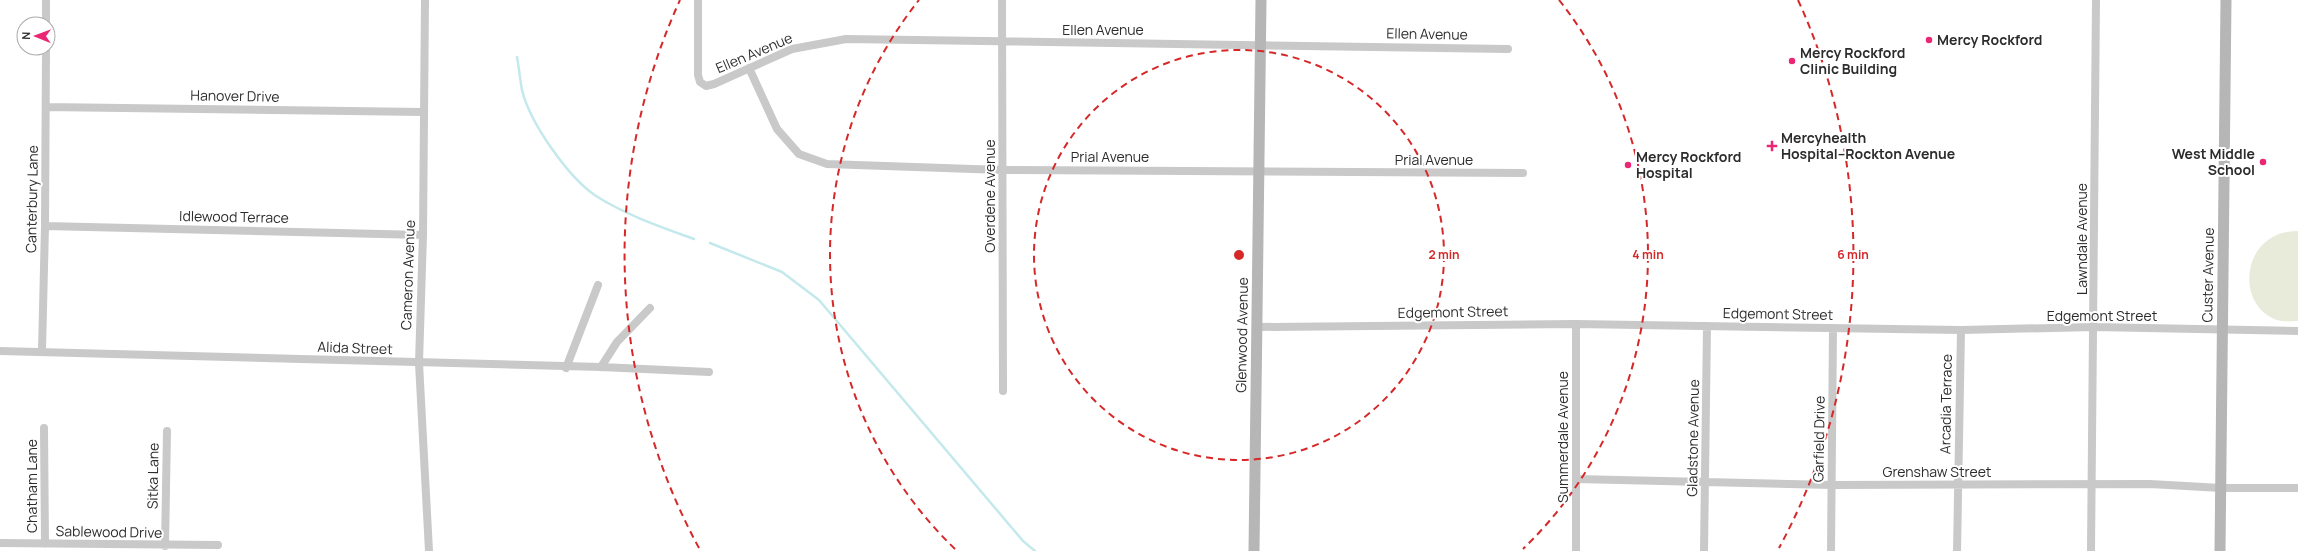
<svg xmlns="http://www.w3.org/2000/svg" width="2298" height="551" font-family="Manrope,sans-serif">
<rect width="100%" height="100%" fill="#fff"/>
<path fill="#e8ebd9" d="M2298,231V321C2291,321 2283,322 2277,320C2234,305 2241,231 2298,231Z"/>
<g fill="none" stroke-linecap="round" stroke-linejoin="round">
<path stroke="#c4e9ec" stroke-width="2.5" d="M517,57C519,68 520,79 522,90C530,123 568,177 596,196C626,215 661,227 694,239
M710,243L782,272L819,300L1023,541L1035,551"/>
<path stroke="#c9c9c9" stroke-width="8" d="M46,0V24
M425,0L423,235L419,363L429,551
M698,0V75L700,82L706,86L714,84L792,49L846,39L1508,49
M1002,0L1003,391
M749,68L777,129L799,154L827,164L1002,170L1523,173
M46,107L424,112
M45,226L423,235
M1576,324V551
M1257,327L1576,324L1961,330L2094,327L2298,331
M0,351L601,367L709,372
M42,351L45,226L46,48
M601,367L617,342L650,308
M566,368L598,285
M44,428L45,544
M1576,479L1832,485L2150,484L2221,488H2298
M0,543L218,545
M165,546L167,431
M1704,551L1707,326
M1831,551L1833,328
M1957,551L1961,330
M2091,551L2096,0"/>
<path stroke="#b6b6b6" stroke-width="11" d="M1254,551L1261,0
M2220,551L2226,0"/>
</g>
<g fill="none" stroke="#d62828" stroke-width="2" stroke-dasharray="7 5">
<circle cx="1239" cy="255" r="205"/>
<path d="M955 549A409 409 0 0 1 919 0M1559 0A409 409 0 0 1 1523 549"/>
<path d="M699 548A614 614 0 0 1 680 0M1798 0A614 614 0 0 1 1779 548"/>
</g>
<g fill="#eb2775" stroke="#fff" stroke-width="1.5">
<circle cx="1929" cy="40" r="4"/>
<circle cx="1792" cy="61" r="4"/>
<path d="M1770 140h4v4h4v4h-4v4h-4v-4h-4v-4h4z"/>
<circle cx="2263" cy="162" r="4"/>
<circle cx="1628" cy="165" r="4"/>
</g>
<g text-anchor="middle" stroke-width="4" stroke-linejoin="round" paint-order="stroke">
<g font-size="14" fill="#2c2c2c" stroke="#fff">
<text x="1103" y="35">Ellen Avenue</text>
<text transform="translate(1427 34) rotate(1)" y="5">Ellen Avenue</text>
<text transform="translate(754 53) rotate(-23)" y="5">Ellen Avenue</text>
<text transform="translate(235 96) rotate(1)" y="5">Hanover Drive</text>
<text x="1110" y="162">Prial Avenue</text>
<text x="1434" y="165">Prial Avenue</text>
<text transform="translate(990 196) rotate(-90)" y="5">Overdene Avenue</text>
<text transform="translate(32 199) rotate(-89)" y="5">Canterbury Lane</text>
<text transform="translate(234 217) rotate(1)" y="5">Idlewood Terrace</text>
<text transform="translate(2082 239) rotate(-90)" y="5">Lawndale Avenue</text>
<text transform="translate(408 275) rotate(-88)" y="5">Cameron Avenue</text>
<text transform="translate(2208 275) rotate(-89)" y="5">Custer Avenue</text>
<text transform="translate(1453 312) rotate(-1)" y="5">Edgemont Street</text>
<text transform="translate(1778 314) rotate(1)" y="5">Edgemont Street</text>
<text x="2102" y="321">Edgemont Street</text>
<text transform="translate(1242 335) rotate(-89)" y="5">Glenwood Avenue</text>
<text transform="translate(355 348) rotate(2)" y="5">Alida Street</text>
<text transform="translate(1946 404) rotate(-89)" y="5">Arcadia Terrace</text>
<text transform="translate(1563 437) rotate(-90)" y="5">Summerdale Avenue</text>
<text transform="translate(1693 438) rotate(-89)" y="5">Gladstone Avenue</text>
<text transform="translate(1819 439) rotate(-89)" y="5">Garfield Drive</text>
<text x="1937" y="477">Grenshaw Street</text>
<text transform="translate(153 476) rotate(-89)" y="5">Sitka Lane</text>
<text transform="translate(32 486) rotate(-90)" y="5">Chatham Lane</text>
<text transform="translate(109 532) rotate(1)" y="5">Sablewood Drive</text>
</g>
<g font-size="14" font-weight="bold" fill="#2c2c2c" stroke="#fff" text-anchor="start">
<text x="1937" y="45">Mercy Rockford</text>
<text x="1800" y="58">Mercy Rockford<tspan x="1800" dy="16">Clinic Building</tspan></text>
<text x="1781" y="143">Mercyhealth<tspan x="1781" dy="16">Hospital–Rockton Avenue</tspan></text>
<text x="2255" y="159" text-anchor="end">West Middle<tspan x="2255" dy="16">School</tspan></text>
<text x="1636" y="162">Mercy Rockford<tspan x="1636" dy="16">Hospital</tspan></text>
</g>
</g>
<circle cx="1239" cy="255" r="6" fill="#d62828" stroke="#fff" stroke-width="2"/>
<g font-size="12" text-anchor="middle" font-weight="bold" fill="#d62828" stroke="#fff" stroke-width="4" stroke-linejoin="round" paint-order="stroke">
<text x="1444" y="259">2 min</text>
<text x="1648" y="259">4 min</text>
<text x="1853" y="259">6 min</text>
</g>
<g transform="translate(36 36) rotate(271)"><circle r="19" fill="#ffffff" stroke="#ababab"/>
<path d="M0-3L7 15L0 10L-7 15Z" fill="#eb2775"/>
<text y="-6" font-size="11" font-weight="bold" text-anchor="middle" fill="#2c2c2c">N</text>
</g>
</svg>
